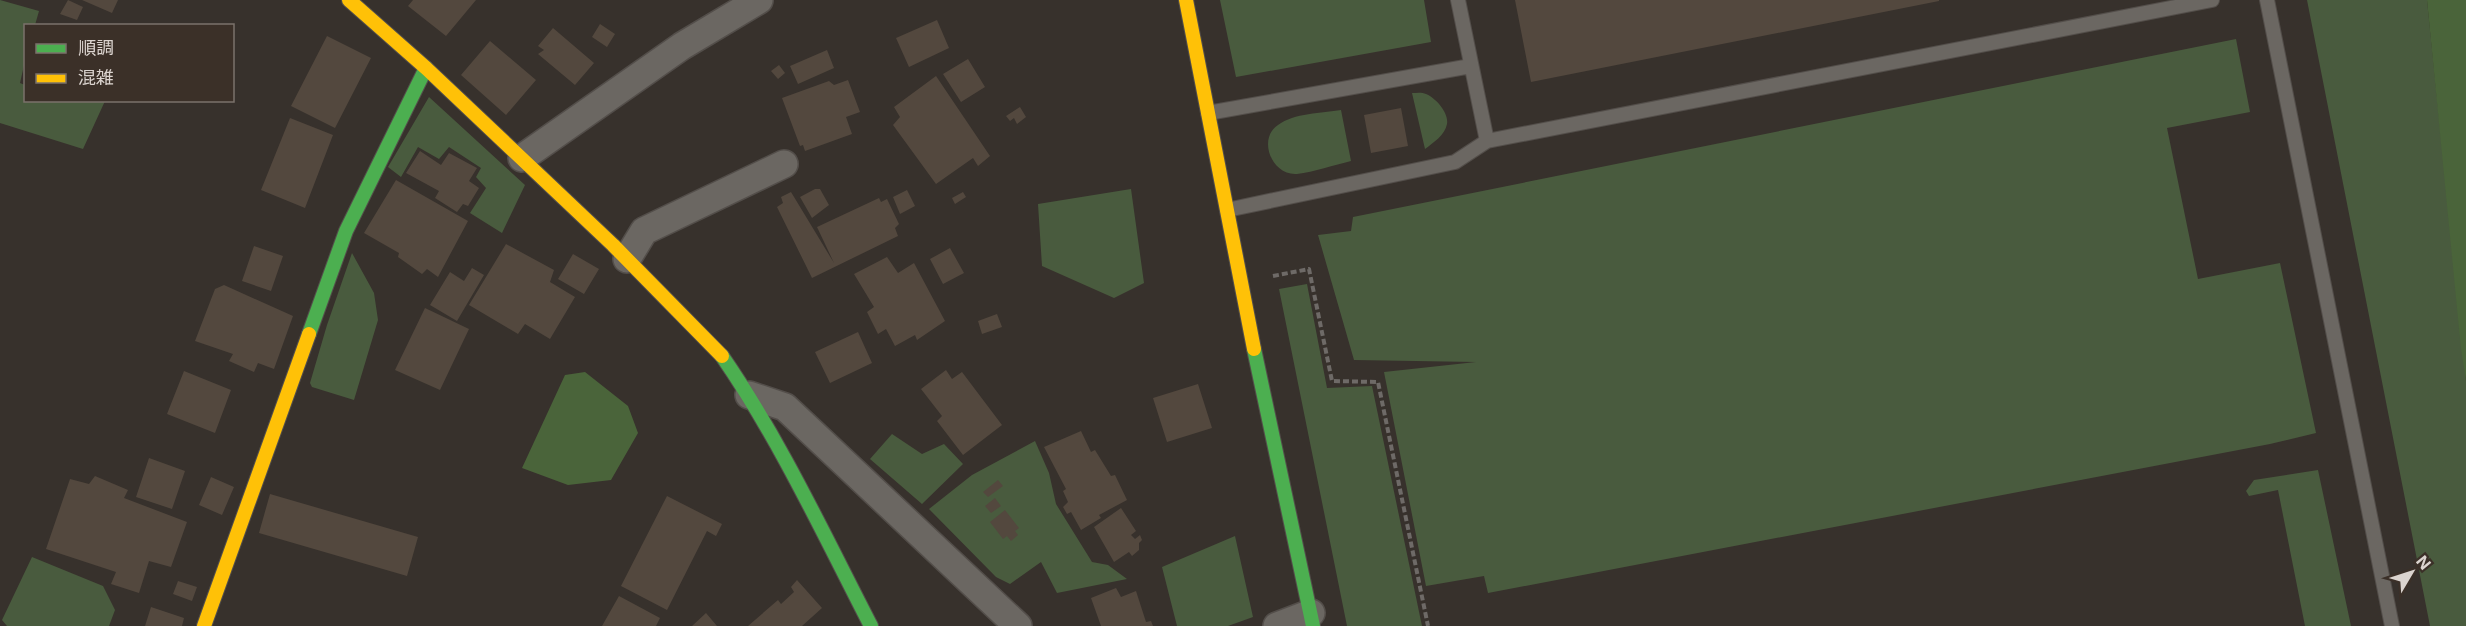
<svg xmlns="http://www.w3.org/2000/svg" width="2466" height="626" font-family="Inter,'Noto Sans JP',sans-serif">
<rect width="100%" height="100%" fill="#37312c"/>
<path fill="#495b3e" d="M0,0L39,11L35,25L26,26L25,61L20,83L25,85L26,100L105,101L83,149L0,123Z
M1220,0H1424L1431,42L1236,77Z
M2307,0H2427L2466,381V626H2430Z
M2236,39L2250,112L2167,128L2198,279L2280,263L2316,433L2270,444L1488,593L1484,576L1426,586L1384,372L1476,362L1354,360L1318,235L1351,231L1353,217Z
M1412,93C1416,93 1422,92 1426,94C1436,98 1449,113 1447,124C1445,135 1433,143 1425,149Z
M429,97L525,185L502,233L470,213L486,188L476,177L481,168L449,147L439,159L418,147L401,177L388,167Z
M1341,110L1351,161C1334,165 1314,172 1297,174C1272,176 1257,139 1278,125C1294,113 1322,113 1341,110Z
M1131,189L1144,283L1114,298L1042,266L1038,204Z
M352,253L374,293L378,320L354,400L312,387L310,383L327,325Z
M1307,284L1327,388L1372,386L1422,626H1347L1279,289Z
M892,434L922,454L944,444L963,464L922,504L870,459Z
M1035,441L1049,473L1056,504L1092,562L1108,565L1127,579L1057,593L1041,562L1010,584L996,577L929,509L972,475Z
M2318,470L2351,626H2305L2278,490L2249,496L2246,491L2254,480Z
M1235,536L1253,617L1228,626H1177L1162,567Z
M32,557L103,586L115,610L109,626H7L2,620Z"/>
<path fill="#4a643a" d="M2427,0H2466V381L2461,349Z
M585,372L628,406L638,433L611,480L568,485L522,468L565,375Z"/>
<path fill="#53483e" d="M68,0L83,7L77,20L60,14Z
M82,0H118L112,13Z
M413,0H476L446,36L408,6Z
M1515,0H1939V1L1531,82Z
M937,20L949,48L909,67L896,38Z
M600,24L615,34L607,47L592,37Z
M553,28L594,63L575,85L538,54L544,50L538,46Z
M327,36L371,58L335,128L291,106Z
M490,41L536,80L506,115L461,75Z
M827,50L834,68L798,84L790,66Z
M968,59L985,87L961,102L943,74Z
M779,65L785,73L778,79L771,71Z
M936,76L990,156L978,166L973,158L936,184L893,125L900,117L894,107Z
M848,80L860,112L846,117L852,134L805,151L803,145L800,146L782,98L829,81L834,85Z
M1020,107L1026,117L1017,124L1014,118L1010,121L1006,116Z
M1401,108L1408,146L1371,153L1364,115Z
M290,118L333,135L305,208L261,190Z
M420,151L441,165L449,153L477,168L469,181L479,188L468,206L463,204L457,212L435,198L439,191L406,173Z
M396,180L468,221L438,277L427,269L422,274L398,257L399,253L364,233Z
M815,189H820L829,205L812,218L800,197Z
M907,190L915,206L900,214L893,197Z
M791,192L834,263L817,227L879,198L881,202L887,199L899,224L895,228L898,236L812,278L777,207L783,203L781,197Z
M963,192L966,197L955,204L952,198Z
M506,244L554,270L550,282L575,297L550,339L525,324L518,334L469,305Z
M254,246L283,256L271,291L242,281Z
M950,248L964,273L943,284L930,259Z
M573,254L599,269L584,294L558,279Z
M887,257L898,273L914,263L945,321L917,340L915,335L895,346L886,329L878,334L867,312L874,307L854,274Z
M472,268L484,275L457,321L430,305L450,272L464,281Z
M224,285L293,316L274,369L258,363L254,372L229,361L233,354L195,341L215,289Z
M425,308L469,329L440,390L395,370Z
M997,314L1002,327L982,334L978,321Z
M858,332L872,363L830,383L815,352Z
M946,370L952,379L962,372L1002,425L963,455L937,421L942,416L921,389Z
M184,371L231,390L215,433L167,414Z
M1198,384L1212,428L1167,442L1153,398Z
M1081,431L1091,452L1095,450L1111,476L1115,475L1127,500L1099,515L1101,518L1081,530L1071,512L1067,514L1063,507L1068,502L1063,491L1066,489L1044,447Z
M149,458L185,471L172,509L136,497Z
M95,476L128,490L124,498L187,522L171,567L149,561L139,593L111,584L116,572L46,549L70,479L89,484Z
M211,477L234,487L222,515L199,505Z
M998,480L1003,486L988,497L983,492Z
M270,494L418,537L407,576L259,533Z
M667,496L722,524L716,536L707,531L667,610L621,586Z
M995,498L1001,506L991,513L985,506Z
M1121,508L1136,531L1131,535L1135,539L1140,535L1142,540L1139,543V550L1132,556L1129,552L1114,562L1094,527Z
M1005,510L1019,528L1015,531L1018,535L1011,541L1007,536L1003,539L990,522Z
M797,580L822,608L802,626H748L778,600L781,604L794,592L791,587Z
M178,581L197,587L192,601L173,594Z
M1116,588L1121,597L1136,591L1146,622L1151,621L1153,626H1101L1091,598Z
M619,596L660,618L656,626H602Z
M151,607L184,618L182,626H145Z
M706,613L717,626H692Z"/>
<g fill="none" stroke-linecap="round" stroke-linejoin="round">
<g stroke="#534e4a" stroke-width="16">
<path id="lane" d="M1458,0L1487,141
M2267,0L2392,626
M1208,113L1471,66
M1227,210L1455,162L1487,141L2212,0"/>
</g>
<g stroke="#534e4a" stroke-width="30">
<path id="street" d="M522,158L682,46L759,0
M627,259L644,231L784,164
M749,395L785,407L1018,626
M1277,626L1311,613"/>
</g>
<g stroke="#534e4a" stroke-width="16">
<path id="fast" d="M309,334L346,231L426,68
M1254,349L1313,626
M722,356C780,440 824,535 871,626"/>
</g>
<g stroke="#534e4a" stroke-width="16">
<path id="slow" d="M349,0L426,68L613,245L722,356
M1186,0L1254,349
M204,626L309,334"/>
</g>
<path stroke="#6e6a67" stroke-width="4" stroke-dasharray="6 3" stroke-linecap="butt" d="M1273,276L1309,269L1332,381L1378,382L1428,626"/>
<use href="#lane" stroke="#6b6762" stroke-width="14"/>
<use href="#street" stroke="#6b6762" stroke-width="27"/>
<use href="#fast" stroke="#4caf50" stroke-width="14"/>
<use href="#slow" stroke="#ffc107" stroke-width="14"/>
</g>
<rect x="24" y="24" width="210" height="78" fill="#3b3028" stroke="#7b726b" stroke-width="1.5"/>
<rect x="36" y="44" width="30" height="9" fill="#4caf50" stroke="#7b726b" stroke-width="1.5"/>
<text x="78" y="54" font-size="18" fill="#dbd4cf">順調</text>
<rect x="36" y="74" width="30" height="9" fill="#ffc107" stroke="#7b726b" stroke-width="1.5"/>
<text x="78" y="84" font-size="18" fill="#dbd4cf">混雑</text>
<g transform="translate(2412 572) rotate(51)" stroke="#3b3028" stroke-width="4.5" paint-order="stroke">
<path d="M0-4.5L10 22L0 15L-10 22Z" fill="#dbd4cf"/>
<text y="-9" font-size="16" font-weight="bold" text-anchor="middle" fill="#dbd4cf">N</text>
</g>
</svg>
